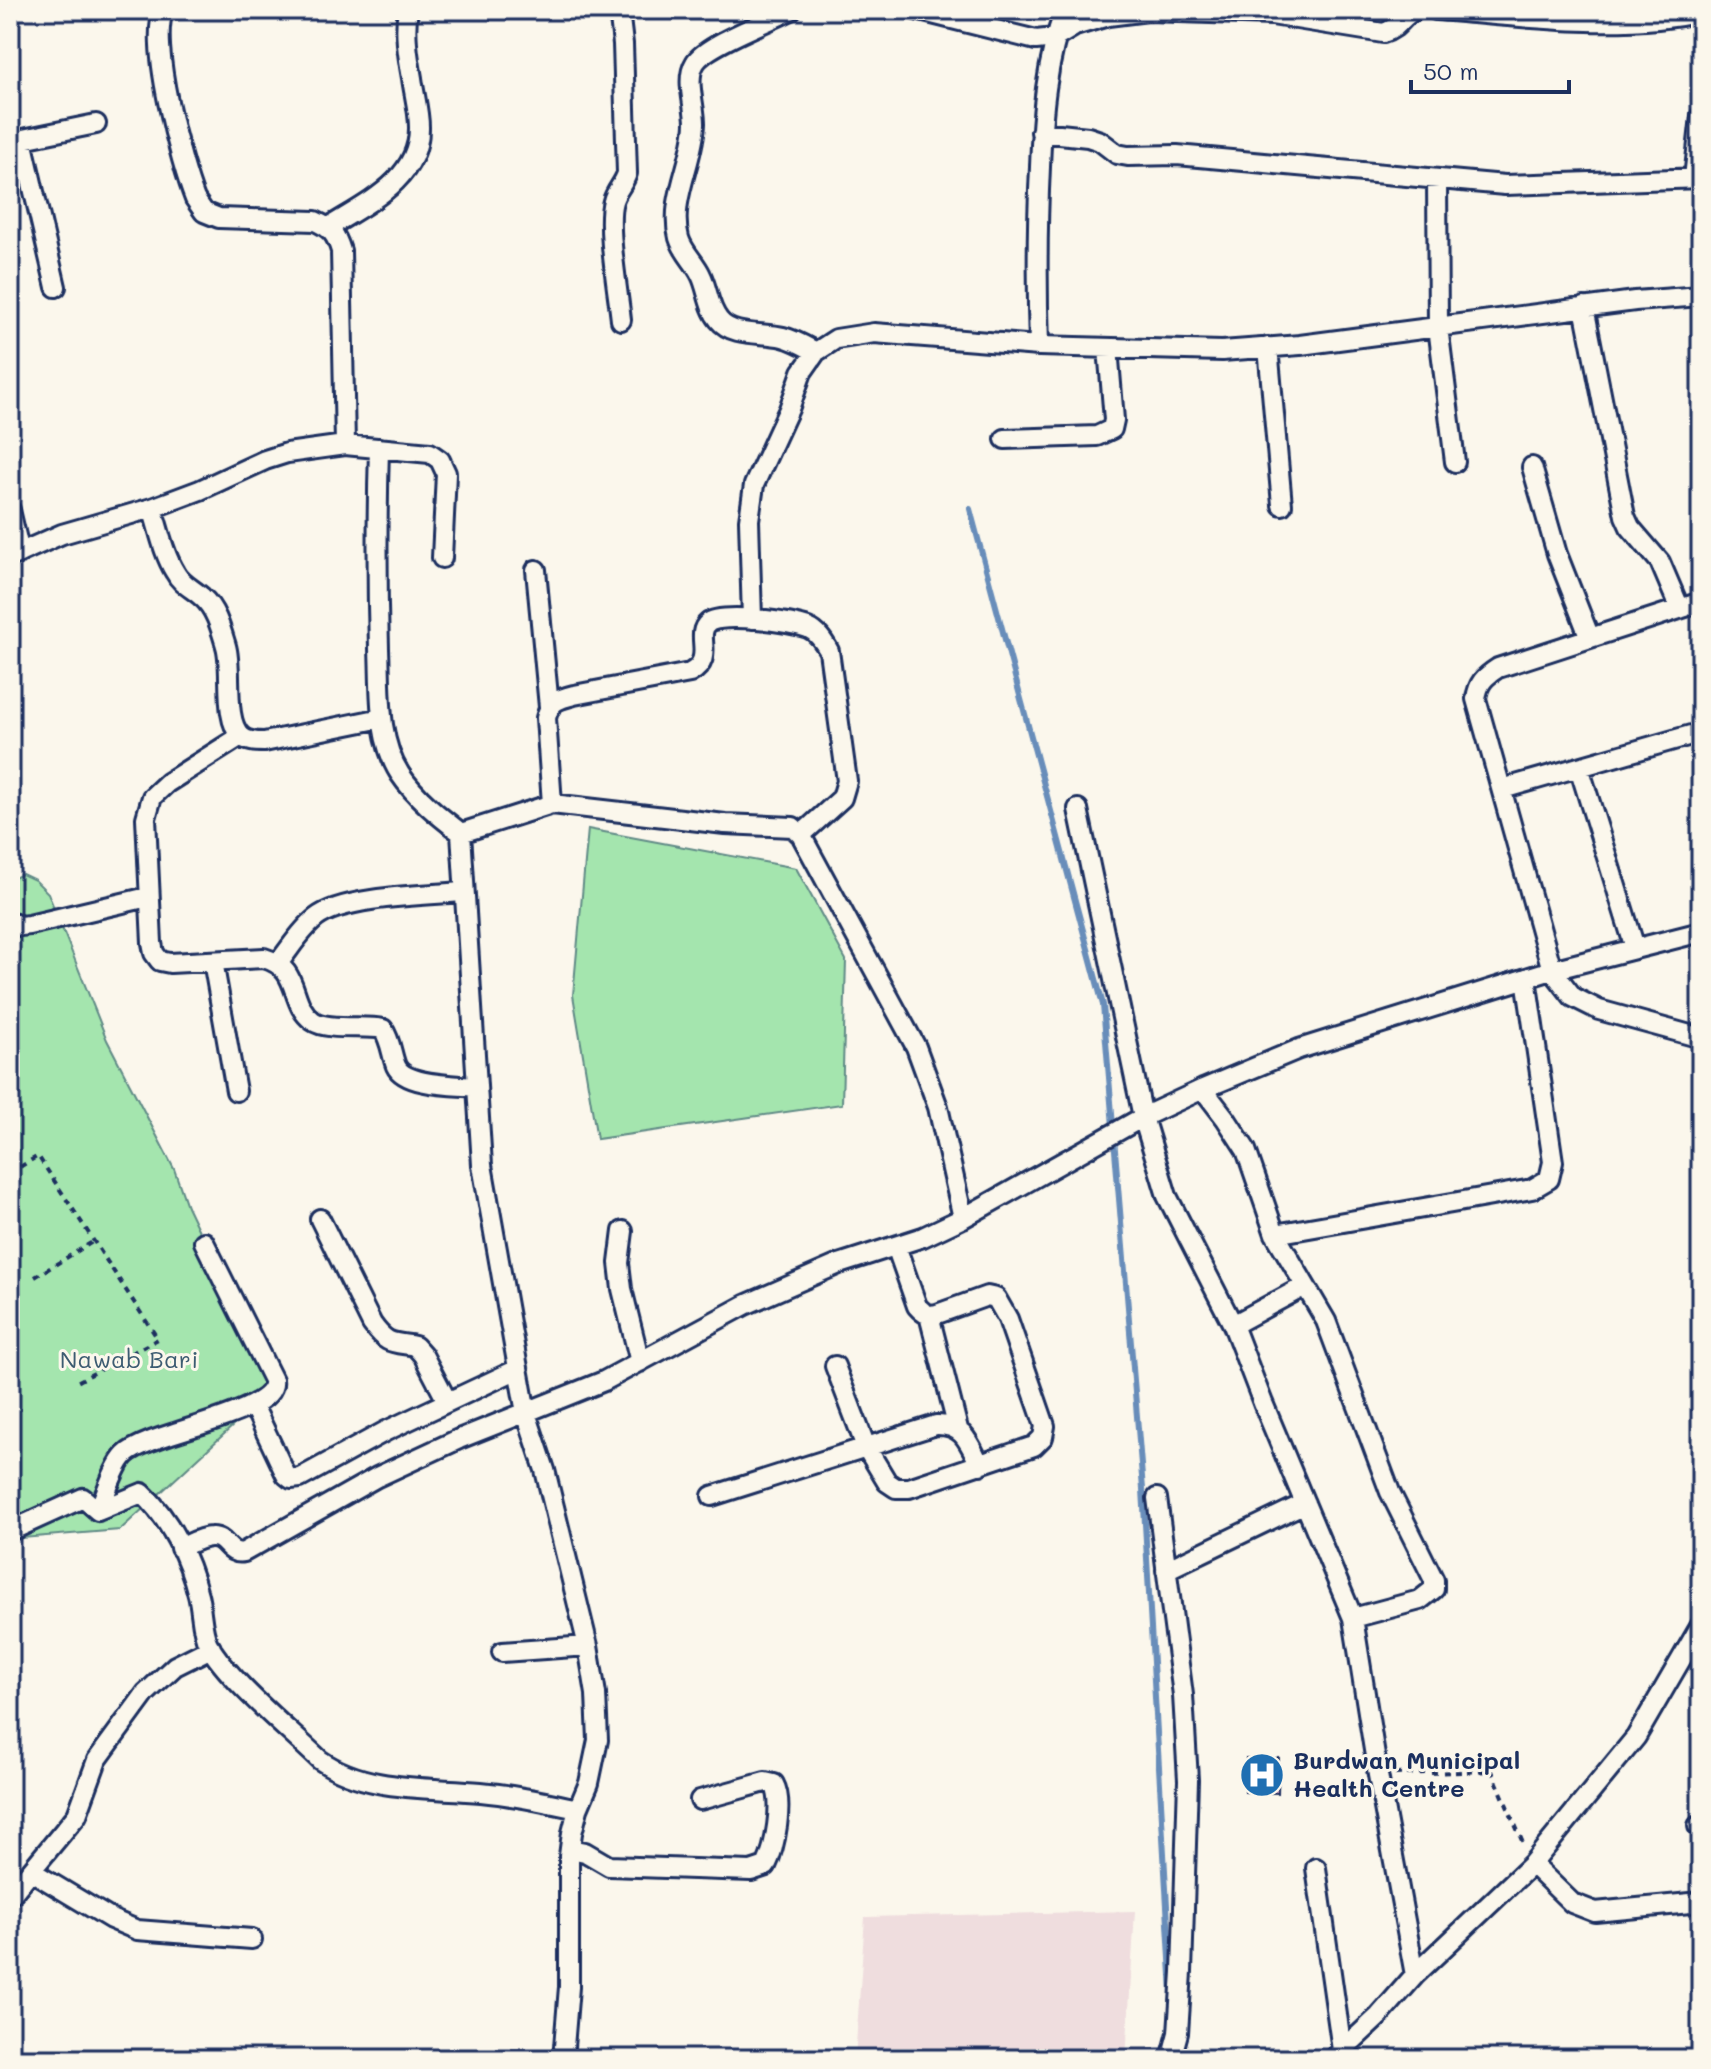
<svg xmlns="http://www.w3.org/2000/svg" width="1711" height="2069" font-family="Mali,sans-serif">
<rect width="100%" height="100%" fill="#fbf7ec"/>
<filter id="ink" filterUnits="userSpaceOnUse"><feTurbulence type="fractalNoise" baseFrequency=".0125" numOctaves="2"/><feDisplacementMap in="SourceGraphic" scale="16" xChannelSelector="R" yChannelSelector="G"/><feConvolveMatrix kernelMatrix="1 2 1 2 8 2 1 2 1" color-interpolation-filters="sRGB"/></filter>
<g filter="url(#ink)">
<path fill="#efddde" d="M1135,1911L1126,2059H855L865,1917Z"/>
<path fill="#a4e5ae" stroke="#608a86" stroke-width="2" d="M588,829L796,868L846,960L842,1104L597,1139L573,995Z
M22,874L35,880L48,893L107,1040L174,1169L187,1206L274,1388L120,1530L10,1539V880Z"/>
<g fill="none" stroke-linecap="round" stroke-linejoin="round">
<path stroke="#678dba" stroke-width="6" d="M970,509L1103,1005L1143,1489L1172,1993"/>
</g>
<path fill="#d3a1bd" stroke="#1b2f5e" stroke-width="2" d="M1246,1758H1279L1278,1793L1245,1792Z"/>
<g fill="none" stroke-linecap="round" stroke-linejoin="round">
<g stroke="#1b2f5e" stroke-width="24">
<path id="minor" d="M164,10C148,41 181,164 195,199L204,212L219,218L315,221C331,228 336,234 341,251L345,445L430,453L440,460L446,473L442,558
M619,10L623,44L627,173C624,184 616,190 613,201C606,224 618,292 621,320
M791,10C770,21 705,45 695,63C685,79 695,105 695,123C694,161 669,200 679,238C683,252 695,262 701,275C708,289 708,307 719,320C732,337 763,332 783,337C795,340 805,346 816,352
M916,10L1036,40L1055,38L1075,26L1108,16L1148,11L1272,15L1383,33C1399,29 1401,16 1415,10
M1436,10C1519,16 1620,31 1701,12
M1041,132L1088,137L1100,141L1117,154L1128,156L1177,155L1505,185L1701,178
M22,140L56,287
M13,141L96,124
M1694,178L1701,116
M1437,179L1438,327L1455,462
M329,227C367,203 420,179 419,127C419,111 414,94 412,78C408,56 404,32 408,10
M1584,307L1625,516L1630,527L1660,562L1680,609
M1039,346C1037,286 1037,227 1040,167C1042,113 1046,62 1065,10
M1268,347L1282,505
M1005,439L1097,436L1112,429L1114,420L1108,348
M379,448C377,515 377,582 379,649C381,690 377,738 400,774C416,798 439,816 461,833L482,1165L526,1413L545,1470L588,1646L596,1694L598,1740L589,1783L578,1809L572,1833L569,1856V1987L563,2059
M1532,467L1557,554L1590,638
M152,508C159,529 163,553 175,572C181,584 192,588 202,597C216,609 221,629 226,646C233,669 223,720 241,736C247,742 256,742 264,742L382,718
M10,510L20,553
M10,557L62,534L152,508L200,490L265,460L287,453L345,445
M536,570L549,707
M1701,602L1498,668C1484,677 1478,683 1476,699L1552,970L1573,997L1599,1010L1701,1038
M752,619L749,520L754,485L789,409L802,372L816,352L836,339L874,333L1039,346L1222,351L1300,345L1635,301L1701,296
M241,736L167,783L152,797L146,818L152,943L154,953L160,961L170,963L264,958C302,969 288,1003 313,1021C327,1031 365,1025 383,1029C391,1041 391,1053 396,1066C405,1086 456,1085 476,1087
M1579,767L1635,948
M1502,789L1691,735L1701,736
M552,804L546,718C550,701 558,699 574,695L690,673C716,659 694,635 708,623C721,612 792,622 808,628C818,632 824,642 829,651L847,781L842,798L801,835
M1078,809L1143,1117L1167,1196L1233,1325L1263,1403L1353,1618L1378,1775L1415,1975
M461,833L552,804L725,824L793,827L801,835L916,1047L938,1107L963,1218
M10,922L20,926L29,925L148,897
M213,961L236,1091
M279,962C291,947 301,930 316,918C343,896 428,895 464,892
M1203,1089L1226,1119L1246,1150L1275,1234L1326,1321L1390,1492L1434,1580V1589L1420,1600L1353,1618
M320,1219L372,1324C387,1345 392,1342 415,1346L423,1355L447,1401
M623,1231L619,1263L622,1289L640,1362
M1275,1234L1532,1189L1549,1179L1553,1162L1526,978
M929,1315L958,1429
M1233,1325L1305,1286
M835,1366L866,1447L887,1482L896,1488H909L1034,1446L1043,1437L1045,1426L1008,1319L996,1298L987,1296L937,1314C928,1316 924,1314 917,1306L896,1246
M253,1405L286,1475L291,1479L300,1478L386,1431L518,1369
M712,1496L936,1425C964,1424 969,1443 980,1465
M1157,1498L1183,1695L1188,1780L1182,1972L1178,2033L1171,2059
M98,1511C105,1497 114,1466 125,1455C149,1431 279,1415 273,1380L204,1242
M10,1531L83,1498L98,1511L142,1493C170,1519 189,1558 198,1595C202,1610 201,1630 208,1644C229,1681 288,1729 320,1760C366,1792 427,1787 481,1792C514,1795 546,1802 578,1809
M180,1548C189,1544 201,1537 211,1537C227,1536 227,1556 244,1552L377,1477L459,1439L604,1381L745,1305L839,1264L923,1237L963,1218L1143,1117L1203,1089L1299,1049L1552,970L1701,932
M1166,1570L1305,1503
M502,1652L588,1646
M1698,1826H1701
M570,1849L585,1852L609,1866L751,1871L766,1866C775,1848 784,1802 774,1784L765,1782L700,1800
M1532,1864L1572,1903L1595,1912L1701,1902
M1316,1868L1342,2050
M31,1871L111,1919L137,1930L252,1939
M10,1896L77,1815L97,1760L146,1693L175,1666L211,1648
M10,2058L17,2059
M1333,2059L1379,2016L1415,1975L1532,1864L1636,1737L1701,1625"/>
</g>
<path stroke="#1b2f5e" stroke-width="4" stroke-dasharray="6 6" stroke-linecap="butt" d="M10,1173L38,1156L158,1339L77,1382
M35,1277L94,1241
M1395,1774L1492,1771L1523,1843"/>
<use href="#minor" stroke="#fbf7ec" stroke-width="18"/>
</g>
</g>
<defs>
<g id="hospital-disc" transform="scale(2.3)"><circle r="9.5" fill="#1f6fb2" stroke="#fbf7ec"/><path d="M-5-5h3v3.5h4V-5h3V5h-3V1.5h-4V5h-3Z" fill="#fff"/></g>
</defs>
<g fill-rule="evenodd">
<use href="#hospital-disc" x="1262" y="1775"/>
</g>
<g text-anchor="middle" stroke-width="6" stroke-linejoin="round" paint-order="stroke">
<g font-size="24" fill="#3d5c72" stroke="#fbf7ec">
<text x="129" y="1368">Nawab Bari</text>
</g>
<g font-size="24" font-weight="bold" fill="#1b2f5e" stroke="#fbf7ec" text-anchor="start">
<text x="1293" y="1769">Burdwan Municipal<tspan x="1293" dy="28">Health Centre</tspan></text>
</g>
</g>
<rect width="1711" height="2069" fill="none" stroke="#fbf7ec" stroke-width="40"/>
<rect x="20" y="20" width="1671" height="2029" fill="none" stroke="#1b2f5e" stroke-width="3" filter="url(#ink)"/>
<path d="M1411 80v12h158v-12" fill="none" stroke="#1b2f5e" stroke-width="4"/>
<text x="1423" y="80" font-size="24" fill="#1b2f5e" stroke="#fbf7ec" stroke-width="6" paint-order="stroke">50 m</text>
</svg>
